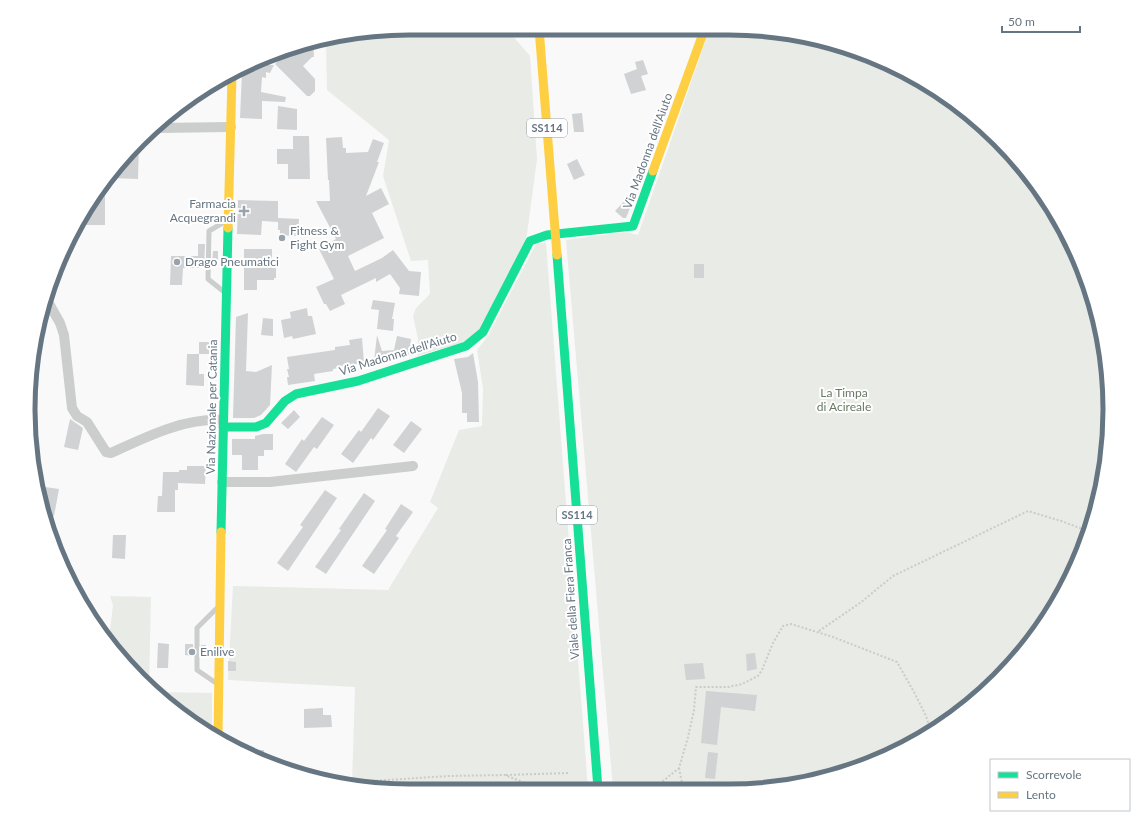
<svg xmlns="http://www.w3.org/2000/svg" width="1138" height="819" font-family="Lato,sans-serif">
<rect width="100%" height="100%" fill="#f9f9f9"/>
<path fill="#e8ebe6" d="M410,28H506L530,56L537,159L527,234L524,243L481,329L464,342L417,356L418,339L413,316L416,308L430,294L428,260L411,261L383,176L389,140L327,90L326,39Z
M710,28H729L803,35L919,79L1015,158L1059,219L1090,287L1107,360L1109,435L1097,508L1071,578L1031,642L980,696L897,752L779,788L613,789L566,240L625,232L638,235Z
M546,243L588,789L385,790L352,785L355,687L228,680L233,586L388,590L438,508L430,502L459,430L482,426L483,388L477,350L488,336L536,244Z
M110,596L151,597L149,686L123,661L109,639L113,605Z
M156,692L212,693V734L177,712Z"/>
<path fill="#d0d2d3" d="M311,41H313L314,57H312L303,66L315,79V91L310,96H307L275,64L287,52Z
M643,60L648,74L641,76L646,90L631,94L624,74L637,69L635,62Z
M258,65H274L270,73L266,72V78L262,77L261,92L286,97L285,102L262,101V119L240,118L242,72Z
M278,106L297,109V130L277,129Z
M582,113L584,132H574L572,114Z
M293,136H309L310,179H288V164H277V149H293Z
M342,137L343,148H346V153L368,152L373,139L384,143L377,162H379L366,196L381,188L389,204L372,213L384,238L348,256L355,271L382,258L393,250L409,271L421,272L419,296L399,294L400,288L390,274L376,282V278L341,295L345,304L330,311L326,304H324L316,287L334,279L319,249L336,239L316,201H330L329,180H328L326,138Z
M139,144L138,179L109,178L123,158Z
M577,159L585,175L574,180L567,164Z
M105,184V225H78L90,207Z
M630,195L634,198L626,218H623L615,211Z
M238,200L278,201V218L299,219L298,236L280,235V230H278V222L262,221L261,235L237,234Z
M198,244H205L204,268H183L182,285H170L171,256H198Z
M244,249H272V261H276V278H274V280H257V290H244Z
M213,251H218V263H212Z
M694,264H704V278H694Z
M373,300L395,303L392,319H394L393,331L377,329L379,310L371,309Z
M307,308L308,316H312L316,334L293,339L292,336L284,338L281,320L291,318L290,312Z
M248,313L246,371L256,372L272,365L270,405L261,415L254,418H233L236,317Z
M263,318L273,319V336L261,335Z
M377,335L382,351L394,350L397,336L411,339L409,355L383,363V361H374Z
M362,338L364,363L339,366V368L333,369V371L314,374L315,381L288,385L287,377H289L287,369H289L287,357L335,350V347L350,345L349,340Z
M199,342H211V354H199Z
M473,353L478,382L479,422H467V413H462V393L454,359L468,357Z
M187,354H199V374H204V386L186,385Z
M378,408L390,416L373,440L371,438L353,463L341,454L359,430L361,432Z
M294,410L300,417L288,429L281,423Z
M322,417L334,425L317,449L314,447L296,472L285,464L302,439L304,441Z
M70,419L83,428L78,450L64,447Z
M411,421L422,429L404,453L393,445Z
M263,434H273V450H264V456H258V470H242V455H232V439H255V436Z
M187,466H206L205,484L178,483V490H175V512H157L158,496H162L163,472H179V470H187Z
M45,487L59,489L54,516L46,514L42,501Z
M325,490L337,498L288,571L277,563L303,527L300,525Z
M364,493L375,501L326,574L315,567L341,530L339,529Z
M401,504L413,512L396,536L399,538L374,574L362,566L387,530L385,529Z
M113,535H126L125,559L112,558Z
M158,643L169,644L168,668H157Z
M185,644H193V656L185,655Z
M201,645H206V656H201Z
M755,653L757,669L747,671L746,654Z
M228,661L236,662V671H228Z
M703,663L705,679L686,680L684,664Z
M706,691L757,695L755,711L721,707L717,745L701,743Z
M323,708V715H331L332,727L304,728V709Z
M239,750H264V759H259Z
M708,752L718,753L715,779L705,778Z"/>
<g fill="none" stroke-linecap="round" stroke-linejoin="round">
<path stroke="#cacbcc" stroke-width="2" stroke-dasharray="2 2" stroke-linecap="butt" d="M819,631L860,603L893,576L1028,511L1061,521L1088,531
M679,768L683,788
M506,775L568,773
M340,783L449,776L505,775L540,789
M653,789L656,787L679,768L688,737L694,710L696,687H728L742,684L758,676L762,670L773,643L783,626L791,624L833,637L897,662L914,692L926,716L930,728L931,729"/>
<path stroke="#cccece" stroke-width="5" d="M223,291L208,279L209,231L226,221
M216,683L197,670V628L216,609"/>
<path stroke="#cccece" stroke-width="10" d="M157,128L231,127
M47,300L60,323L64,335L72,408L77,416L87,422L106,452L111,453C146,437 183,418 223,420
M222,482H270L413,466"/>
<path stroke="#16e098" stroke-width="9" d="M557,255L598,789
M223,427H256L266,423L285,401L296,394L358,381L466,346L483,332L530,241L547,235L633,226L653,171
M221,532L228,228"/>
<path stroke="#ffcf43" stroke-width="9" d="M539,28L557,255
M653,171L705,28
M228,228L232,76
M218,737L221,532"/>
</g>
<g fill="#99a3ac" stroke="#fff" stroke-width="1.5">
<path d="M242 205h4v4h4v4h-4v4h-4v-4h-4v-4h4z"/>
<circle cx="282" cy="238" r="4"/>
<circle cx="177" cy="262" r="4"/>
<circle cx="192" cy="652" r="4"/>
</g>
<g text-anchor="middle" stroke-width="4" stroke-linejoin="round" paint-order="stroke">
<g fill="#fff" stroke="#949ea8" stroke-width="1">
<rect x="527" y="119" width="40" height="18" rx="3"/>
<rect x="557" y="506" width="40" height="18" rx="3"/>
</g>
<g font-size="11" font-weight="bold" fill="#667582">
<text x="547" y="132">SS114</text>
<text x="577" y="519">SS114</text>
</g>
<g font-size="12" fill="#667582" stroke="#fff">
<text transform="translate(648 151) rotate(-70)" y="4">Via Madonna dell'Aiuto</text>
<text transform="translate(398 354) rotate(-17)" y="4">Via Madonna dell'Aiuto</text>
<text transform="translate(212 407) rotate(-89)" y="4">Via Nazionale per Catania</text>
<text transform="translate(571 599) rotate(-94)" y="4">Viale della Fiera Franca</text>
</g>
<g font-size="12" fill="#667582" stroke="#fff" text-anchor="start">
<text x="236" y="208" text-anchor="end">Farmacia<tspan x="236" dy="14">Acquegrandi</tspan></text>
<text x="290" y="235">Fitness &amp;<tspan x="290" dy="14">Fight Gym</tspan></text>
<text x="185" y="266">Drago Pneumatici</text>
<text x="200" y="656">Enilive</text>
</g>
<g font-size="12" fill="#687a64" stroke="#fff">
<text x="844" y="397">La Timpa<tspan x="844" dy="14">di Acireale</tspan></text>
</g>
</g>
<path d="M0 0H1138V819H0ZM409 35H729A374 374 0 0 1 1103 409V410A374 374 0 0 1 729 784H409A374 374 0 0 1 35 410V409A374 374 0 0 1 409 35Z" fill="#fff" fill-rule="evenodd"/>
<path fill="none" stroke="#667582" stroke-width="5" d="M409 35H729A374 374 0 0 1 1103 409V410A374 374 0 0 1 729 784H409A374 374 0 0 1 35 410V409A374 374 0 0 1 409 35Z"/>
<rect x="990" y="759" width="140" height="52" fill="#ffffff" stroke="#c2c8cd"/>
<rect x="998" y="772" width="20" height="6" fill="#16e098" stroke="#c2c8cd"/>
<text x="1026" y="779" font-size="12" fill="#667582">Scorrevole</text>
<rect x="998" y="792" width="20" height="6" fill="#ffcf43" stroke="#c2c8cd"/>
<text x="1026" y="799" font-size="12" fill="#667582">Lento</text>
<path d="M1002 26v6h78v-6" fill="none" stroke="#667582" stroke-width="2"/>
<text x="1008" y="26" font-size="12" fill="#667582" stroke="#ffffff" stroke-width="3" paint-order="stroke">50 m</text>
</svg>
